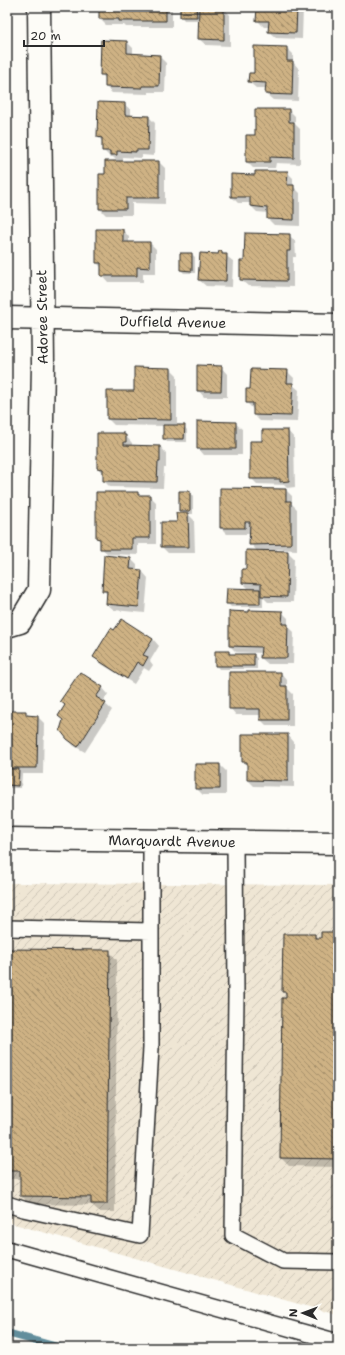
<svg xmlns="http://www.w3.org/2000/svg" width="345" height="1355" font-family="'Shantell Sans',sans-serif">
<defs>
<pattern id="industrial-furrows" width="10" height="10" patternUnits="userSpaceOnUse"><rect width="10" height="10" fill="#efe6d4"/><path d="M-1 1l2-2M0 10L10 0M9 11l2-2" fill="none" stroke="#cdc5b6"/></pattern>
<pattern id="building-back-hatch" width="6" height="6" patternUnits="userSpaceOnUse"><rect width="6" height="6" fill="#ceb284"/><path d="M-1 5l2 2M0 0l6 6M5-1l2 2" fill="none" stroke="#a7916c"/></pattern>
</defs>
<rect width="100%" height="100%" fill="#fdfcf7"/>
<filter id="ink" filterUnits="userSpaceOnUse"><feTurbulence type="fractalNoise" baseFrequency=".025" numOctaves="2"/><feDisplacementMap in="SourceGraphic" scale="8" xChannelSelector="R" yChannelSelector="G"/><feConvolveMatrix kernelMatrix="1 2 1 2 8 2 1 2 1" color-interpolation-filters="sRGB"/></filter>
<g filter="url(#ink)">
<path fill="url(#industrial-furrows)" d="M7,883L338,885V1315L7,1222Z"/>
<path fill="#0003" d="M100,7H172V27H126L124,25H106L100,19Z
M181,7L224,8L230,15V46L206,45L199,39L200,20H184L181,16Z
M258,7H303L302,39L276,38L269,32L270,27H264L257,20Z
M127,42L133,48V55L159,56L166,63L165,92H148V94L112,93L106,87V79L101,74Z
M287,48L293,54V62L299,69L298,101L273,100L266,94V89L256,88L249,82L255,74Z
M124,104L131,110V116L149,117L155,123L154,156L142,155V158L123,157V162H159L165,168V204L132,203V215H106L100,209L106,175L118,162L113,157H110L103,150V142L98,137Z
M289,110L295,116V124L300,129V164L276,163L275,168H253L247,162L256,136Z
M287,172L293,178V186L300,193V226L274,225L268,219V213L257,212L251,206V203H238L232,197L256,176Z
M123,230L129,237V243H150L156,249V273H143V282H108L102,275V268L97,263Z
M289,235L295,241L296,257H293V287L248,286L241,280L245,262Z
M221,252L233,261L232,287L206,286L199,280Z
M192,254L195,257V273H184L181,270Z
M221,367L227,374V397H204L198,390Z
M171,369L177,375V426H184L187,430V442H167L164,438V426L114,425L108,419L135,392Z
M287,371L294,378L293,385L299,390L297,422L260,421L254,415L253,409L247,403L251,390Z
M235,423L242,429V455H204L198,448Z
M288,431L294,438L295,487L287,488L284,485L257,484L251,478L263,442Z
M124,434L132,443V446H160L166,453V468H164L163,488L110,487L104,481V474L98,468Z
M221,489L286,490L292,496V504L297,509V550L277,549V551L288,552L294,558L293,602H268L263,597V607H231L227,603L250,590L243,583L247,570L257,551L251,544V534H227L221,528Z
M180,492H190L193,496V514H188L194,520L195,553H168L162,547L184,514L180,510Z
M138,493L140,496H150L156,502V544H138V555L108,554L101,548V542L97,538Z
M131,559L137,565V571H142L148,578L145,613L114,610L107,604L108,595L103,590Z
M282,612L288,618V626L294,632L293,664H268L261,658L262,653L236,652L230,646Z
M153,639L159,646L150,661L153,665L149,671L144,668L134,684L100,663L94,657Z
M216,652H229L232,655H253L257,658V669H219L216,665Z
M230,673H281L287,680V688L293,694V726H267L261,720V715H236L230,708Z
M102,687L108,694L103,702L112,710L85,752L74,746L67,739L64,721L59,716Z
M7,712H25L30,716L38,717L44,723L43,774H22L21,788H7V770H8L7,769Z
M288,735L294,742V787L254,786L248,780V767L243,761Z
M220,765L226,771V795H203L196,788Z
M338,933V1167L289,1166L281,1158L287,996L283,992L315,935L318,939Z
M7,950L109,951L117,960L115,1212H100L92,1205L29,1204L21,1195V1179H7Z"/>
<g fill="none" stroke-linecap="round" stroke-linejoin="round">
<path stroke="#628e9c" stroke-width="8" d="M7,1333L61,1348"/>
</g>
<path fill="url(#building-back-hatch)" stroke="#2b2b2b" d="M99,7H166V21H119V19H99Z
M180,7H196L197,17H180Z
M199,7H224V40L198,39Z
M257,7H297L296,33L268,32L269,21H256Z
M101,40L127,41V53L160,55L159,86H142V88L105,87V75H100Z
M254,46L287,47V61H293L292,95L265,94L266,83L248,82L249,73H254Z
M98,102L125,103V115L149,116L148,150H136V152L117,151V155H110V151H102V138L97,137Z
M255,109H289V122H294V158L270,157V162H246V135H255Z
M105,161H159V198H126V209H99V174H105Z
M255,171H288L287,185H294V220L267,219V208L250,206V197H231V174L255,175Z
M96,229H123V242H150V268L137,267V276H101V263H96Z
M245,233L290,234V251H287V281L240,280V261H244Z
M219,251H222V254H227L226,281L198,280L200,253L218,254Z
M180,253H192V271L180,270Z
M197,365L222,366L221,391H197Z
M134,367L171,368V420L107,419V391H134Z
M251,369L288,370L287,383H293L291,416L253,415V403H246V389H250Z
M197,421L236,422V449H197Z
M163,425H185L184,439H163Z
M262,430H288L289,481L280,482V479H250V441H262Z
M97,433H124V435H126V442H124V445L160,446V462H158L157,482L103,481V469L97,468Z
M220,488L286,489V501H291V544L249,545L250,522H245V528H220Z
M179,491H190V511H179Z
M96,492H138V495H150V538H132V549H100V539L96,538Z
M176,513H188L189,547H161V522H177Z
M246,550L288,551L287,597L261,596V584L242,583V569H246Z
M104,555L131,558L130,569L142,570L139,607L106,604L107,591H102Z
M227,588L260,589V604H226Z
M249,610L283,611L282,624H288L287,658H260L261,647L229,646V611L249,612Z
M122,619L153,639L143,655L148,657L143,666L137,662L127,679L93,657L111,628L114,630Z
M215,651H229V654H254V666H215Z
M80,672L103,687L96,697L106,703L78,747L67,739L60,730L63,720L58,716L65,705L60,701Z
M229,672H281V686H287V720H260V709H229Z
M7,711H26V715L38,716L37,768H7Z
M242,734H288V781L247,780V762H242Z
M195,764H220V789H195Z
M7,769H19L18,786L7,785Z
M321,932H338V1159L280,1158L282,998H286V992H282L283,934H315V938H321Z
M7,949L110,950L107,1204H91V1197L20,1196V1171H7Z"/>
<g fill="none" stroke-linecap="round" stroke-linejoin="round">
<g stroke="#2b2b2b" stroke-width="18">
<path id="service" d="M235,842L236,996L233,1235L283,1261L338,1262
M7,928L151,931V840
M7,1204L23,1209L140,1235L151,1048V931
M7,1249L338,1342"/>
</g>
<g stroke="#2b2b2b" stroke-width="25">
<path id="minor" d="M7,318L338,325
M7,626L20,622L39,590L43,364L39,7"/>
</g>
<g stroke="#2b2b2b" stroke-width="25">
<path id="tertiary" d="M7,839L338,843"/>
</g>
<use href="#service" stroke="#fdfcf7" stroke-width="15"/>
<use href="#minor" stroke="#fdfcf7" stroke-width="22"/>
<use href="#tertiary" stroke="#fdfcf7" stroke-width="22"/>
</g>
</g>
<g text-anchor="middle" stroke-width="3.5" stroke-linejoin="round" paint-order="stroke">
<g font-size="14" fill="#2b2b2b" stroke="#fdfcf7">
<text transform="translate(42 317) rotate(-91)" y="5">Adoree Street</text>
<text transform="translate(173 322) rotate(1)" y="5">Duffield Avenue</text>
<text transform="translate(172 841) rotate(1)" y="5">Marquardt Avenue</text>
</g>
</g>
<rect width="345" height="1355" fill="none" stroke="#fdfcf7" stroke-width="24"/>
<rect x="12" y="12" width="321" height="1331" fill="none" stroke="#2b2b2b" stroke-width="1.5" filter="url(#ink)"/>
<g transform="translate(303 1313) rotate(271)" stroke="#fdfcf7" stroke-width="3" paint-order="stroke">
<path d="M0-3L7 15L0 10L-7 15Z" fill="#2b2b2b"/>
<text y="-6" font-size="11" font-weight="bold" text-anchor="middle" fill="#2b2b2b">N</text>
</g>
<path d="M24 40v6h80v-6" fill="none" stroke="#2b2b2b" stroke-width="2"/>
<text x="30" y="40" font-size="12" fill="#2b2b2b" stroke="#fdfcf7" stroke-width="3" paint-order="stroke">20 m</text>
</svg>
